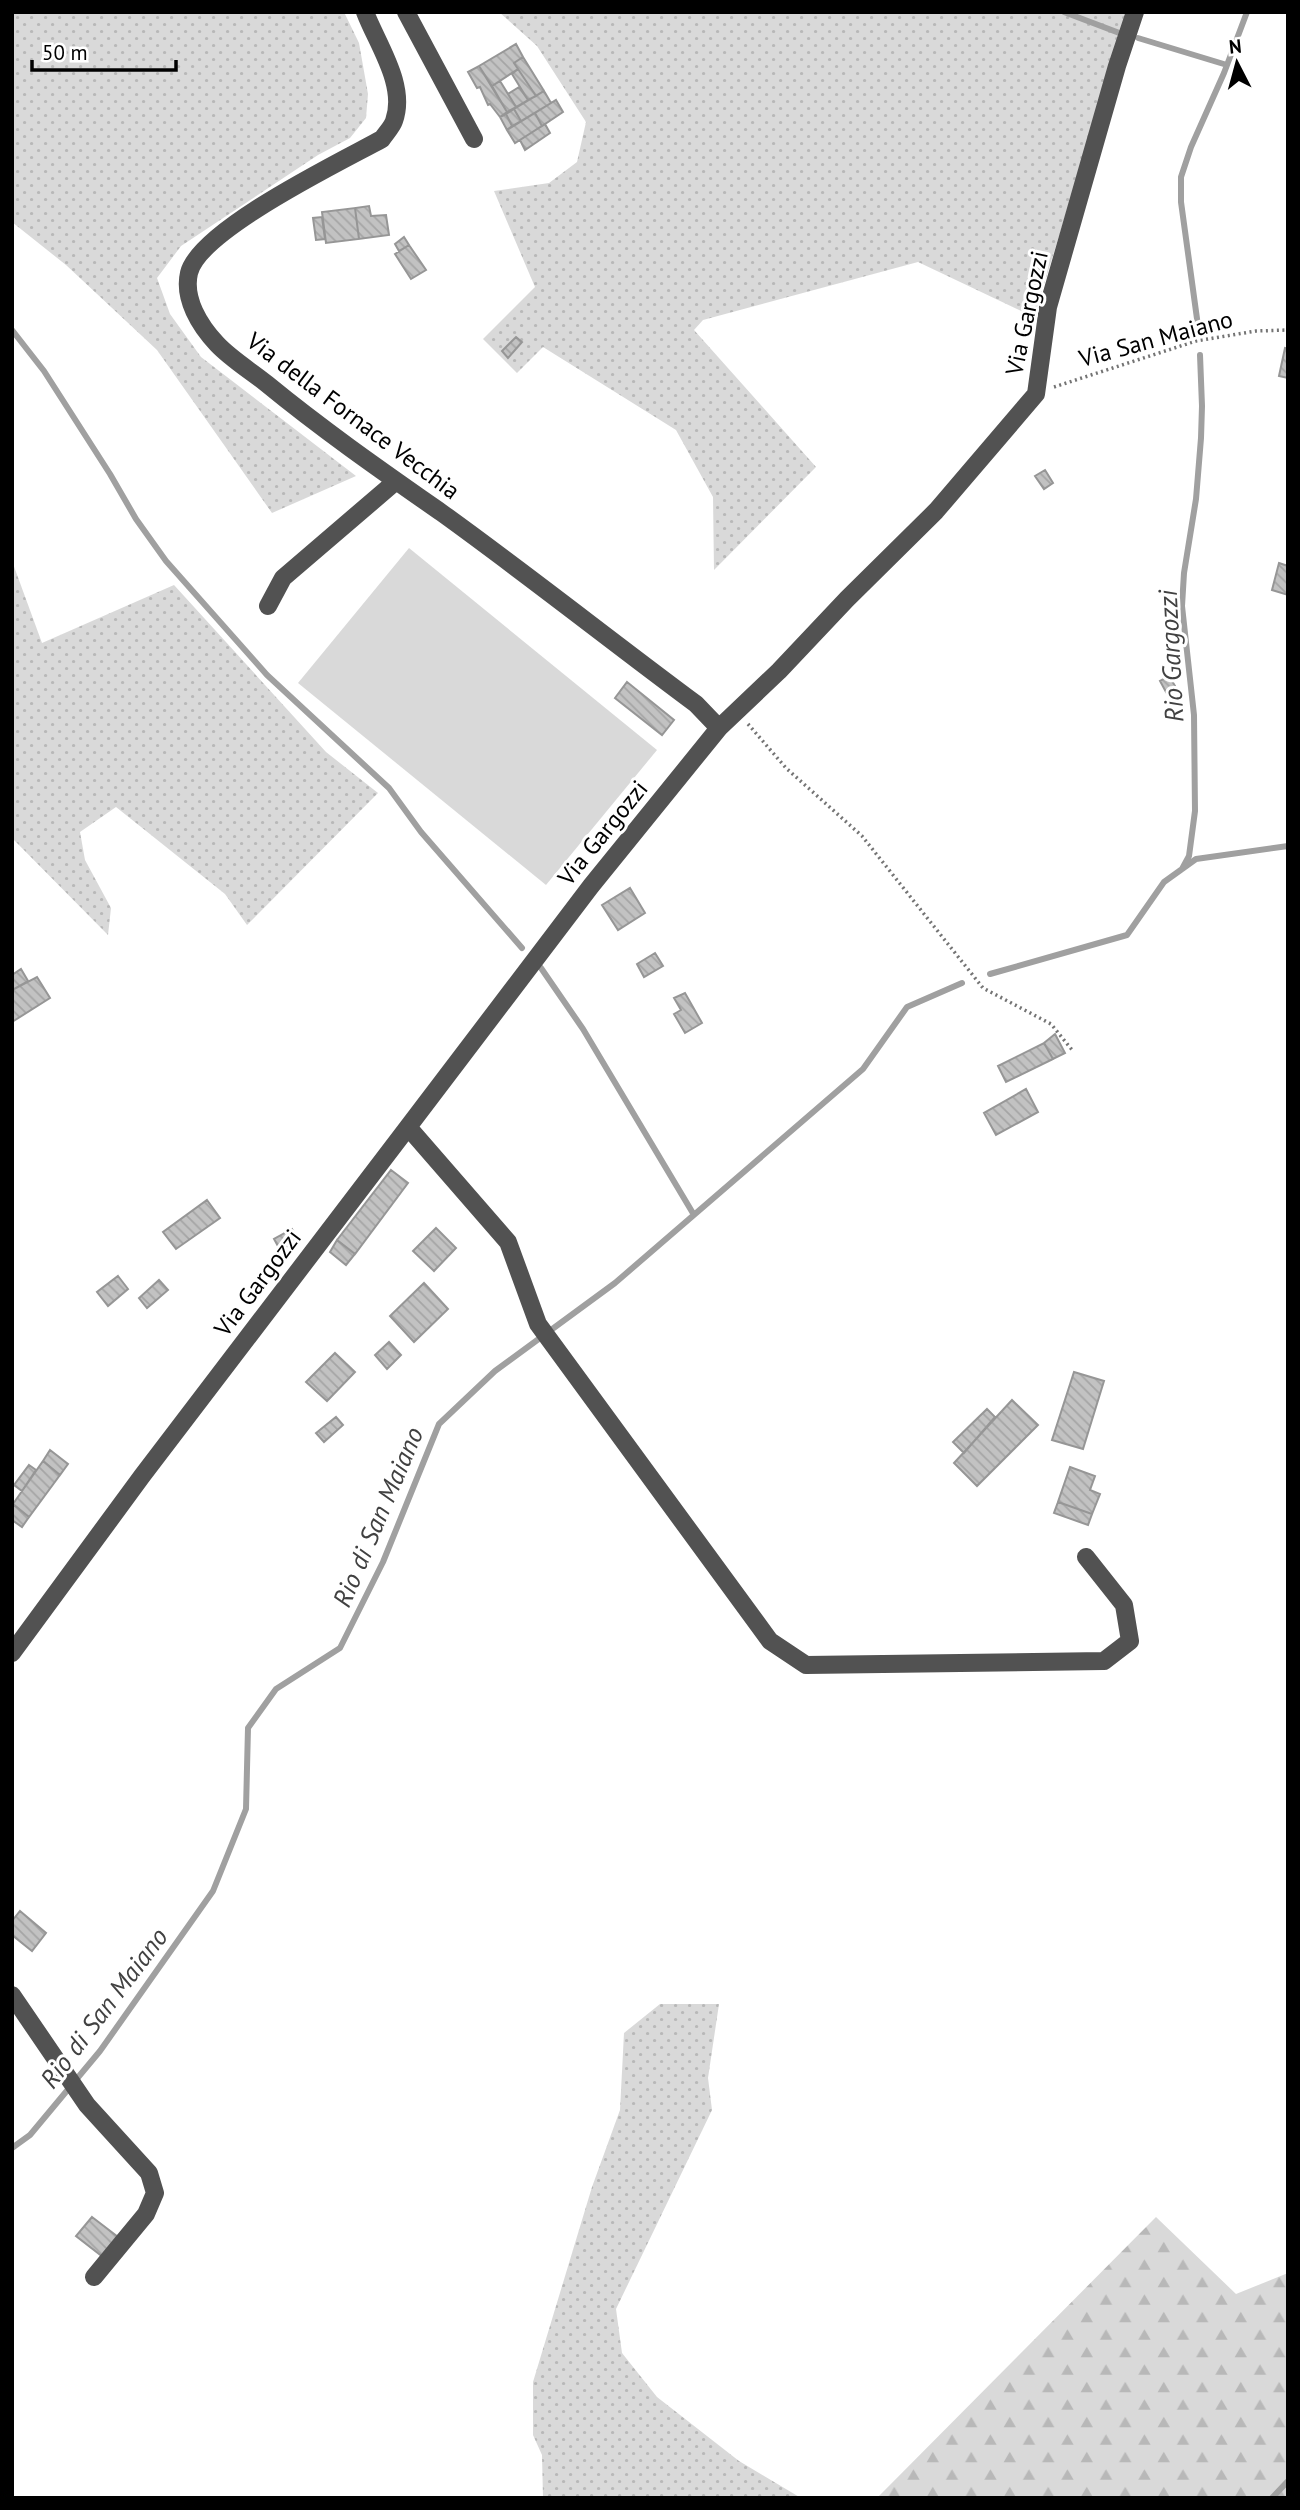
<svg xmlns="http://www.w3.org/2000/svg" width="1300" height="2510" font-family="'PT Sans',sans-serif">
<defs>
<pattern id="grass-dots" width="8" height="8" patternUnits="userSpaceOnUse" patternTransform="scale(1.75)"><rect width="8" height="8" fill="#d9d9d9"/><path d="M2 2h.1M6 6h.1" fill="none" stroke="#b8b8b8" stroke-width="1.8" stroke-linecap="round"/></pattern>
<pattern id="forest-firs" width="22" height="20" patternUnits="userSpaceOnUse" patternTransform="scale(1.75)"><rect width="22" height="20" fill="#d9d9d9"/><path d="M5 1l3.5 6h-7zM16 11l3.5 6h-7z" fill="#b8b8b8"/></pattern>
<pattern id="building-back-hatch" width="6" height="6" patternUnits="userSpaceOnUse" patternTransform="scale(1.75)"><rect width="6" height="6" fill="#c2c2c2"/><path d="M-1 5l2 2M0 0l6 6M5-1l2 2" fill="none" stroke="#a5a5a5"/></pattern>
</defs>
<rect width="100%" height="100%" fill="#fff"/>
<path fill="url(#grass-dots)" d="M12,12H344L359,43L368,94L366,118L350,138L318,155L181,246L157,278L170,314L201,357L356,476L272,513L157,350L66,265L12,222Z
M499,12H1128L1034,317L918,262L703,320L694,330L816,467L714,570L713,497L676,430L543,347L517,373L483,339L535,287L494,191L549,183L577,162L586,122L537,46Z
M12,561L42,643L174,585L326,752L378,793L247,925L225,894L116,807L80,832L85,860L111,908L108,935L12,838Z
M660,2004H719L708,2078L712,2110L616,2309L622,2353L657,2397L739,2461L801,2498H543L542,2455L533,2435V2382L592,2187L620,2110L624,2033Z"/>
<path fill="url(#forest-firs)" d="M1156,2217L1236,2294L1288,2273V2498H877Z"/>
<path fill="#d9d9d9" d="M409,548L657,750L546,885L298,683Z"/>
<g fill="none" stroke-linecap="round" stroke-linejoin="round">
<path stroke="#a0a0a0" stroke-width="6" d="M1064,12L1122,34
M1138,38L1227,65
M1198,326L1181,202V177L1191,147L1224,73L1247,12
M12,330L44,371L110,474L136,519L166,561L267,675L389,788L421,832L522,948
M1182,869L1189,856L1195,811L1194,715L1182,606L1184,573L1196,499L1201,438L1202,406L1200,355
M541,968L583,1029L694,1215
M990,974L1127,935L1164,882L1196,859L1288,846
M12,2148L30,2135L100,2051L213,1891L246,1809L248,1728L276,1689L340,1648L383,1562L439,1424L495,1371L615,1283L863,1069L907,1007L962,983
M1272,2498L1288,2481"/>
</g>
<path fill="url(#building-back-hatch)" stroke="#969696" stroke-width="2" d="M516,44L523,57L514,63L518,69L492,86L479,66Z
M523,57L544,91L536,96L514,63Z
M479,66L507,112L500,117L490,104L488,105L480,87L477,88L468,72Z
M518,69L536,96L528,100L512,74Z
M500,81L516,107L507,112L492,86Z
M519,87L528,100L516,107L508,94Z
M544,91L551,103L521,121L514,109Z
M556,100L563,112L542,126L535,113Z
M514,109L521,121L512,126L506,114Z
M535,113L542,126L515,143L507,130Z
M506,114L512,126L507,130L500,117Z
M545,124L550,133L525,150L520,140Z
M369,206L371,216L386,215L389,235L359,239L355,208Z
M355,208L359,239L326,243L322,212Z
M322,217L325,239L316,240L313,218Z
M404,237L409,245L399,251L395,244Z
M409,245L426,270L411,279L395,254Z
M516,337L522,342L508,358L502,351Z
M1285,348L1288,349V378L1279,376Z
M1045,470L1053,483L1044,489L1035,476Z
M1279,563L1288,566V595L1272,590Z
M1169,676L1175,686L1166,692L1160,681Z
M627,682L674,720L662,735L615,698Z
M630,888L645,913L618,930L602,905Z
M655,953L663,966L644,977L637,964Z
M21,969L28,981L12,990V975Z
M37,977L50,998L12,1022V990Z
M685,993L702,1023L685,1033L674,1014L681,1010L674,998Z
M1055,1034L1065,1053L1053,1059L1044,1043Z
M1044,1043L1053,1059L1006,1082L998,1066Z
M1026,1089L1038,1112L996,1135L984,1113Z
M391,1170L408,1183L355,1254L337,1240Z
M207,1200L220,1218L176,1249L163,1232Z
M436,1228L456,1248L434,1271L413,1251Z
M292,1229L299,1240L280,1250L274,1239Z
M337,1240L355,1254L346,1265L330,1252Z
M118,1276L128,1289L108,1306L97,1292Z
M159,1280L168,1290L147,1308L139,1298Z
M424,1283L448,1309L414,1342L390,1316Z
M389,1342L401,1355L387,1369L375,1355Z
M335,1353L355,1372L327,1401L306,1382Z
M1074,1372L1104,1381L1083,1449L1052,1440Z
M1012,1400L1038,1425L977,1486L954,1463Z
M987,1409L995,1417L964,1453L953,1442Z
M336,1417L343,1425L324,1442L316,1433Z
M50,1450L68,1464L60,1475L43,1461Z
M43,1461L60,1475L29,1517L13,1504Z
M29,1465L36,1470L22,1491L14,1485Z
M1070,1467L1095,1476L1090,1490L1100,1494L1092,1514L1058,1502Z
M1058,1502L1092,1514L1088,1525L1054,1513Z
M13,1504L29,1517L22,1527L12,1520Z
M20,1911L46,1933L32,1951L12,1935V1921Z
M92,2217L118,2237L103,2257L76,2236Z"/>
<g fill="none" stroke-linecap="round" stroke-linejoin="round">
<path stroke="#747474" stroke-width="3.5" stroke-dasharray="2 3.5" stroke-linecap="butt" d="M1054,387L1196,341L1256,331L1288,330
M748,724L786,768L862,836L983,988L1051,1024L1073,1051"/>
<path stroke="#525252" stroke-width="18" d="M365,12C377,44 407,85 394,121C392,127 386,133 382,139C342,161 199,230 189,273C183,299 200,326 217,344C231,359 251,371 267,384C323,430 382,471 442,513C528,575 611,641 696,704L719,728
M406,12L474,139
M268,606L283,578L395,482
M408,1127L508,1242L538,1324L770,1641L806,1665L1104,1661L1130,1641L1124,1605L1086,1557
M12,1653L142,1476L408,1127L591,886L719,728L779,671L847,599L936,511L1036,394L1048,307L1117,66L1135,12
M12,1995L87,2105L149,2173L155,2193L146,2214L94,2277"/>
</g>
<g text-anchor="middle" stroke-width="6" stroke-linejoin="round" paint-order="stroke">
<g font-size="24" fill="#000" stroke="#fff">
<text transform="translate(1027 313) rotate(-78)" y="8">Via Gargozzi</text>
<text transform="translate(1156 339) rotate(-15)" y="8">Via San Maiano</text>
<text transform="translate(353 416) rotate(37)" y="8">Via della Fornace Vecchia</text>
<text transform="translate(603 833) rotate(-51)" y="8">Via Gargozzi</text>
<text transform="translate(258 1283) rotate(-53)" y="8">Via Gargozzi</text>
</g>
<g font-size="26" font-style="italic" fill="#414141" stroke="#fff">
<text transform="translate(1171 656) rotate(-93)" y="9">Rio Gargozzi</text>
<text transform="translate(378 1517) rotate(-67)" y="9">Rio di San Maiano</text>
<text transform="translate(104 2008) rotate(-53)" y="9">Rio di San Maiano</text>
</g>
</g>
<rect width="1300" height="2510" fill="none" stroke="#000000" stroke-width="28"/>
<g transform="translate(1237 63) rotate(354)" stroke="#ffffff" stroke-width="5" paint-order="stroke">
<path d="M0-5L12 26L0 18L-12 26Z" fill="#000000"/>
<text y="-10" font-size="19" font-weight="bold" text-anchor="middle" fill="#000000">N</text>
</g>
<path d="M32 60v10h144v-10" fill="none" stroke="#000000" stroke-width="3.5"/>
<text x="42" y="60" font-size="21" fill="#000000" stroke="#ffffff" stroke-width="5" paint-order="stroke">50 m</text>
</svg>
